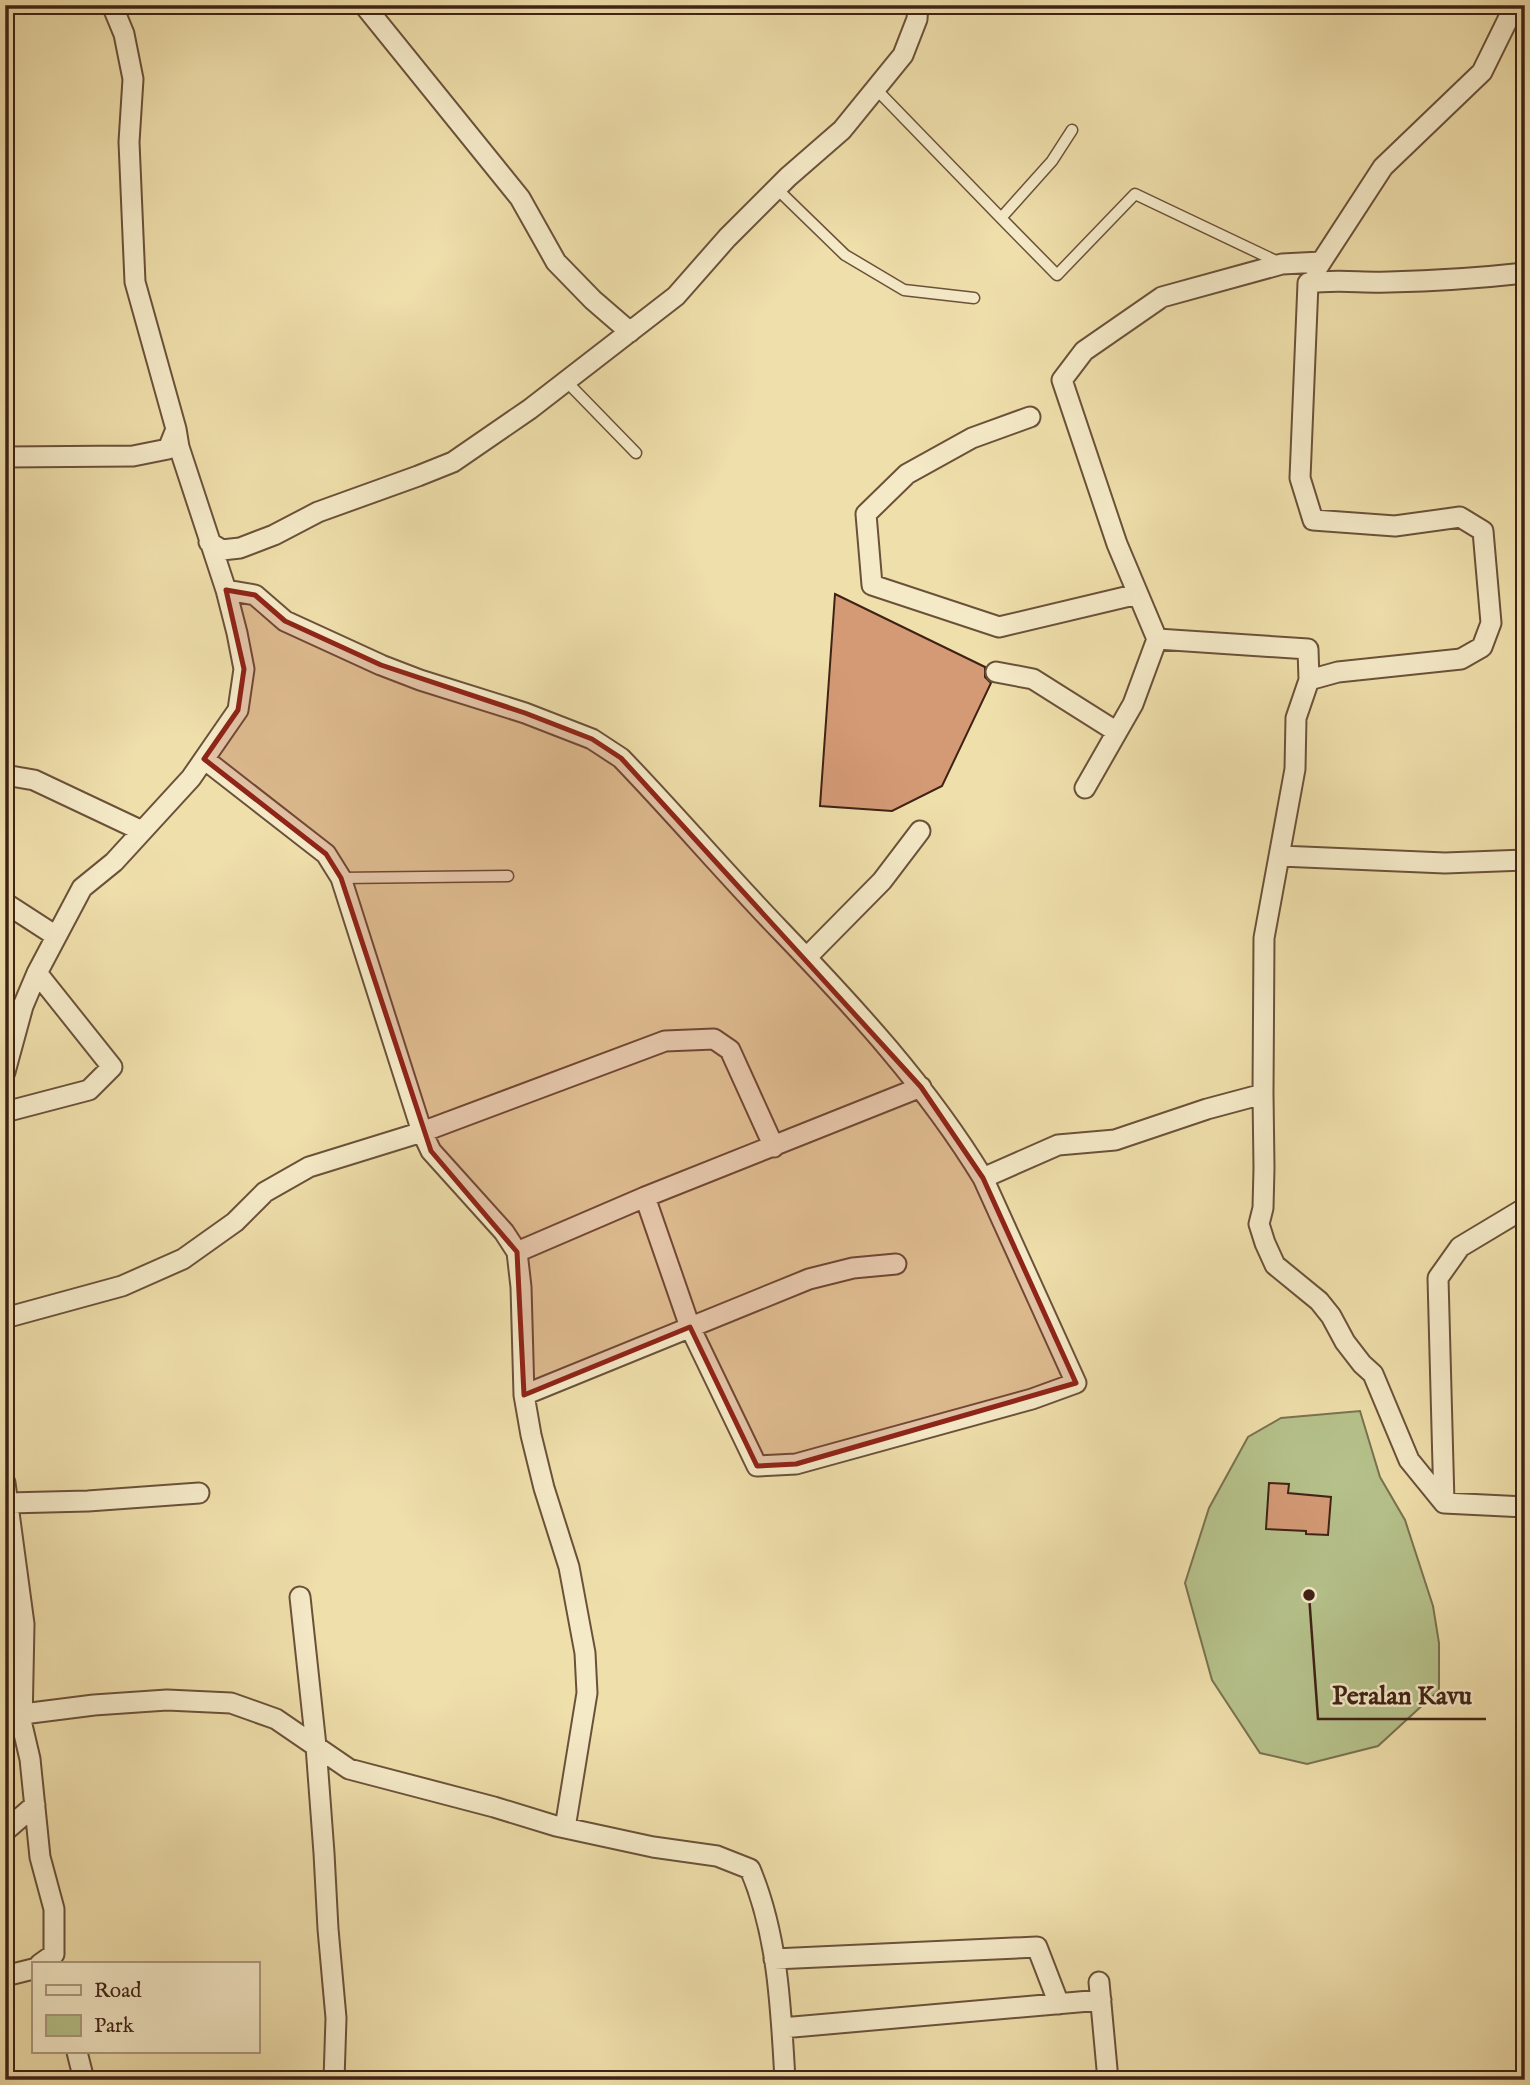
<svg xmlns="http://www.w3.org/2000/svg" width="1530" height="2085" font-family="'IM FELL English',serif">
<rect width="100%" height="100%" fill="#efdfab"/>
<filter id="stains"><feTurbulence type="fractalNoise" baseFrequency=".00286" numOctaves="4"/><feColorMatrix values="0 0 0 0 .2 0 0 0 0 .09 0 0 0 0 .02 0 0 0 .5 -.17"/></filter>
<radialGradient id="worn" r=".72"><stop offset=".6" stop-color="#630" stop-opacity="0"/><stop offset="1" stop-color="#630" stop-opacity=".3"/></radialGradient>
<path fill="#b6c28b" stroke="#7a7250" stroke-width="2" d="M1360,1411L1380,1477L1405,1520L1433,1606L1439,1643V1690L1378,1746L1307,1764L1260,1753L1212,1680L1185,1583L1209,1508L1248,1437L1281,1418Z"/>
<path fill="#d49a76" stroke="#3f2215" stroke-width="2" d="M835,594L985,667V677L991,683L942,786L892,811L820,806Z
M1269,1483L1289,1484L1288,1493L1331,1497L1328,1535L1306,1534V1531L1266,1529Z"/>
<g fill="none" stroke-linecap="round" stroke-linejoin="round">
<g stroke="#6b513a" stroke-width="13">
<path id="service" d="M875,88L1001,218L1052,161L1072,130
M776,188L845,255L904,290L974,298
M1001,218L1057,275L1135,194L1278,262
M566,381L636,453
M341,878L508,876"/>
</g>
<g stroke="#6b513a" stroke-width="23">
<path id="minor" d="M364,5L520,198L556,262L593,300L630,332
M1316,270L1383,167L1482,72L1515,5
M1030,417L972,438L907,474L866,514L872,585L999,627L1138,594
M5,457L133,456L168,449L176,429L135,282L129,142L133,79L124,34L112,5
M209,542L222,550L240,548L274,535L318,512L418,476L453,462L530,409L676,296L727,238L788,177L842,130L903,55L917,19L918,5
M226,590L255,595L285,621L381,665L420,680L525,713L592,739L621,758C675,814 726,874 780,930C855,1008 927,1086 983,1178L1058,1145L1115,1140L1207,1109L1263,1094L1264,938L1295,769L1296,718L1309,680L1338,672L1461,659L1482,647L1491,623L1483,531L1460,517L1395,526L1313,520L1300,478L1308,283C1335,279 1362,283 1389,282C1434,281 1480,278 1525,273
M996,672L1033,679L1117,732
M1309,680L1308,649L1157,639L1117,544L1062,380L1084,351L1162,297L1282,264L1321,262
M204,759L326,854L341,878L422,1132L431,1151L504,1232L517,1252L521,1287L524,1395L531,1435L544,1488L569,1567L585,1653L587,1693L565,1828
M5,775L34,780L142,831
M1085,788L1133,704L1157,639
M1280,856L1445,863L1525,860
M5,903L56,936
M807,957L882,881L920,831
M5,1072L23,1006L37,973L82,888L114,862L191,778L238,710L244,669L237,633L226,590L179,447L176,429
M1263,1094L1264,1168L1263,1208L1259,1224L1265,1243L1275,1265L1319,1301L1331,1316L1345,1342L1362,1364L1373,1374L1409,1460L1444,1503L1525,1507
M5,1112L89,1090L112,1067L37,973
M645,1197L921,1087
M517,1252L645,1197L690,1327L757,1466L796,1464L1032,1399L1076,1383L983,1178
M5,1318L122,1286L183,1259L235,1222L265,1192L309,1167L422,1132L665,1041L714,1039L730,1050L774,1147
M524,1395L809,1279L853,1268L896,1264
M5,1483L24,1624L22,1725L30,1759L40,1857L54,1909V1954L40,1964
M8,1503L88,1501L199,1493
M1444,1503L1438,1278L1460,1247L1525,1208
M300,1597L316,1746L324,1853L328,1929L336,2018L334,2080
M23,1714L94,1705L167,1700L231,1703L276,1719L349,1769L494,1807L556,1826L653,1847L717,1856L750,1869C778,1935 781,2009 785,2080
M5,1831L35,1805
M774,1959L1037,1947L1059,2004
M5,1976L33,1969
M1099,1982L1108,2080
M782,2028L1101,2000
M77,2052L84,2080"/>
</g>
<use href="#service" stroke="#f5eac8" stroke-width="10"/>
<use href="#minor" stroke="#f5eac8" stroke-width="19"/>
</g>
<path fill="#8f2418" fill-opacity="0.2" stroke="#8f2418" stroke-width="5" stroke-linejoin="round" d="M226,590L255,595L285,621L381,665L525,713L592,739L621,758L921,1087L983,1178L1076,1383L796,1464L757,1466L690,1327L524,1395L517,1252L431,1151L341,878L326,854L204,759L238,710L244,669Z"/>
<path fill="none" stroke="#3f2215" stroke-width="2.5" d="M1309 1595L1318 1719H1486"/>
<circle fill="#3f2215" stroke="#f5eac8" stroke-width="2.5" cx="1309" cy="1595" r="7"/>
<g font-size="26" text-anchor="middle" font-weight="bold" fill="#3f2215" stroke="#f5eac8" stroke-width="5" stroke-linejoin="round" paint-order="stroke">
<text x="1402" y="1704">Peralan Kavu</text>
</g>
<rect width="1530" height="2085" fill="none" stroke="#efdfab" stroke-width="28"/>
<rect x="7" y="7" width="1516" height="2071" fill="none" stroke="#3f2215" stroke-width="3.5"/>
<rect x="14" y="14" width="1502" height="2057" fill="none" stroke="#3f2215" stroke-width="2"/>
<rect x="32" y="1962" width="228" height="91" fill="#f5eac8" stroke="#ac9a80" stroke-width="2"/>
<rect x="46" y="1985" width="35" height="10" fill="#f5eac8" stroke="#ac9a80" stroke-width="2"/>
<text x="94" y="1997" font-size="21" fill="#3f2215">Road</text>
<rect x="46" y="2015" width="35" height="21" fill="#b6c28b" stroke="#ac9a80" stroke-width="2"/>
<text x="94" y="2032" font-size="21" fill="#3f2215">Park</text>
<rect width="100%" height="100%" filter="url(#stains)"/>
<rect width="100%" height="100%" fill="url(#worn)"/>
</svg>
